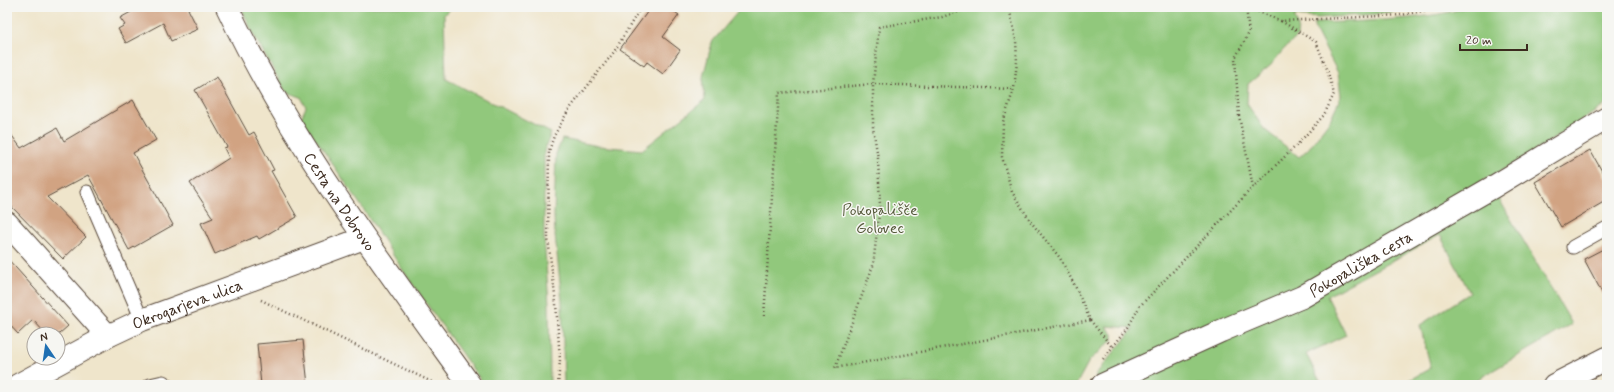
<svg xmlns="http://www.w3.org/2000/svg" width="1614" height="392" font-family="Mynerve,sans-serif">
<rect width="100%" height="100%" fill="#f6f6f2"/>
<filter id="ink" filterUnits="userSpaceOnUse"><feTurbulence type="fractalNoise" baseFrequency=".025" numOctaves="2"/><feDisplacementMap in="SourceGraphic" scale="8" xChannelSelector="R" yChannelSelector="G"/><feConvolveMatrix kernelMatrix="1 2 1 2 8 2 1 2 1" color-interpolation-filters="sRGB"/></filter>
<filter id="wash" filterUnits="userSpaceOnUse"><feTurbulence type="fractalNoise" baseFrequency=".012" numOctaves="4" result="noise"/><feDisplacementMap in="SourceGraphic" scale="16" xChannelSelector="R" yChannelSelector="G"/><feGaussianBlur stdDeviation="0.9" result="paint"/><feColorMatrix in="noise" values="0 0 0 0 0 0 0 0 0 0 0 0 0 0 0 0 0 1.4 0 .05"/><feComposite in="paint" operator="in"/></filter>
<g filter="url(#wash)">
<rect width="100%" height="100%" fill="#efe5cb"/>
<path fill="#91c87b" stroke="#66794c" d="M241,7H453L444,14L446,79L551,133L544,151V238L549,304L550,385H484L404,272L358,201L301,118L306,107L301,97L286,92L253,34Z
M742,7H1426L1376,14L1319,18L1294,16L1298,26L1297,37L1283,50L1271,65L1248,84L1247,104L1264,129L1299,157L1309,148L1330,120L1341,96L1338,73L1314,27V23C1345,22 1377,21 1409,18C1427,16 1448,14 1466,7H1607V104L1522,159L1477,184L1483,197L1495,192L1572,324L1468,385H1400L1431,368L1420,325L1470,293L1440,235L1327,296L1346,335L1306,354L1322,385H1115L1096,378V374L1134,328L1106,326L1113,334V339L1089,361L1076,385H564L562,301L555,235L554,216L556,154L562,139L599,146L642,150L705,100L703,77L712,42Z"/>
<g id="blocks">
<path fill="#d1a382" d="M140,7H191L188,9L198,29L171,41L163,23L126,43L118,29L125,25L120,18Z
M651,7H668L679,15L663,37L680,50L663,74L647,62L644,66L620,49Z
M217,77L249,135L254,132L274,170L271,171L297,217L259,239L257,236L215,254L201,223L213,218L190,183L229,158L224,148L227,147L195,90Z
M133,100L156,140L133,153L173,225L129,250L88,175L47,197L86,237L63,259L7,202V129L21,148L57,128L64,141Z
M1590,150L1607,180V200L1561,227L1535,182Z
M1607,247V302L1584,259Z
M7,258L68,326L59,334H46L33,320L18,334L7,322Z
M303,340L308,385H261L257,344Z"/>
</g>
</g>
<g filter="url(#ink)">
<use href="#blocks" fill-opacity="0" stroke="#564638" stroke-width="1"/>
<g fill="none" stroke-linecap="round" stroke-linejoin="round">
<g stroke="#564638" stroke-width="15">
<path id="service" d="M87,192L142,320
M1573,247L1607,228
M150,385L163,382L167,385"/>
</g>
<g stroke="#564638" stroke-width="24">
<g id="minor">
<path id="s1" d="M227,7C291,143 383,264 470,385"/>
<path d="M7,223L108,336"/>
<path id="s2" d="M18,385L108,336L142,320L364,238"/>
<path id="s3" d="M1102,385L1221,331L1302,297L1493,187L1607,118"/>
</g>
</g>
<g stroke="#564638" stroke-width="24">
<path id="tertiary" d="M1554,385L1607,358"/>
</g>
<path stroke="#564638" stroke-width="2.5" stroke-dasharray="1 3" stroke-linecap="butt" d="M973,7L942,17L879,27L873,84V128L878,158L880,205L873,266L835,368L1090,320
M1009,7L1016,40L1017,62L1014,89L1003,122L1002,157L1012,192L1031,222L1060,258L1076,288L1090,320L1112,347
M1246,7L1249,33L1235,58L1239,116L1253,187
M1247,7L1281,21L1401,15L1444,7
M261,300L438,385
M764,316L779,93L873,84L1014,89
M1103,359L1127,329L1140,306L1253,187L1297,145L1324,115L1334,94L1327,69L1316,42L1281,21
M558,385L560,360L556,304L548,238L549,151L554,136L568,111L614,52L641,7"/>
<use href="#service" stroke="#fff" stroke-width="13"/>
<use href="#minor" stroke="#fff" stroke-width="22"/>
<use href="#tertiary" stroke="#fff" stroke-width="22"/>
</g>
</g>
<g text-anchor="middle" stroke-width="3" stroke-linejoin="round" paint-order="stroke">
<g font-size="16" fill="#3b2a1e" stroke="#f6f6f2">
<text dy="6" stroke="none"><textPath href="#s1" startOffset="225">Cesta na Dobrovo</textPath></text>
<text dy="6" stroke="none"><textPath href="#s3" startOffset="286">Pokopališka cesta</textPath></text>
<text dy="6" stroke="none"><textPath href="#s2" startOffset="188">Okrogarjeva ulica</textPath></text>
</g>
<g font-size="16" fill="#55593a" stroke="#f6f6f2">
<text x="880" y="215">Pokopališče<tspan x="880" dy="18">Golovec</tspan></text>
</g>
</g>
<rect width="1614" height="392" fill="none" stroke="#f6f6f2" stroke-width="24"/>
<g transform="translate(46 346) rotate(347)"><circle r="19" fill="#f6f6f2" stroke="#aba49d"/>
<path d="M0-3L7 15L0 10L-7 15Z" fill="#1f6fb2"/>
<text y="-6" font-size="11" font-weight="bold" text-anchor="middle" fill="#3b2a1e">N</text>
</g>
<path d="M1460 44v6h67v-6" fill="none" stroke="#3b2a1e" stroke-width="2"/>
<text x="1466" y="44" font-size="12" fill="#3b2a1e" stroke="#f6f6f2" stroke-width="3" paint-order="stroke">20 m</text>
</svg>
